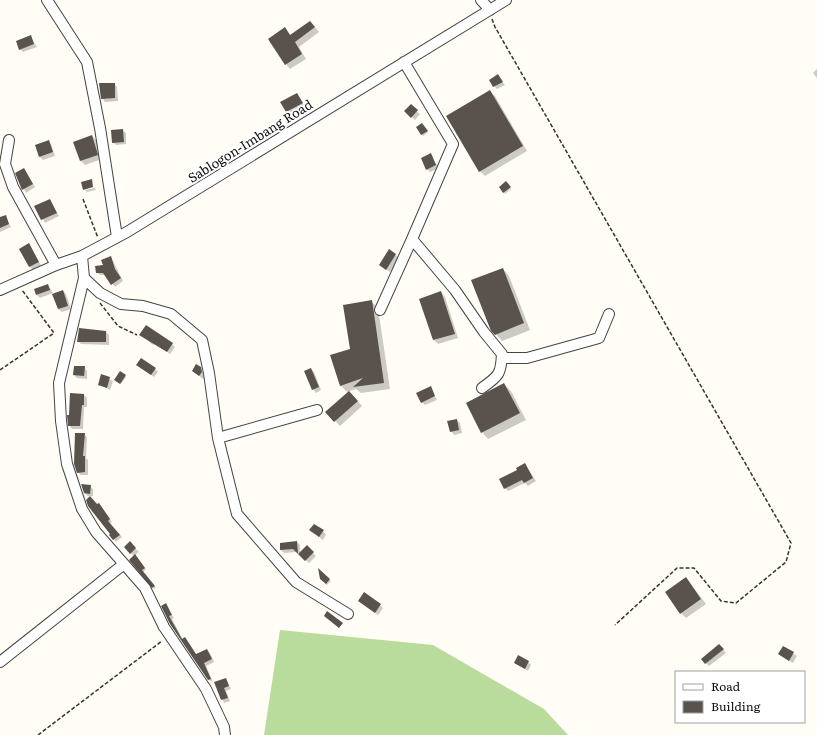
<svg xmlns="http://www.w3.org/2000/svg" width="817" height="735" font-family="Literata,serif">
<rect width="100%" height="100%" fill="#fffdf5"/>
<path fill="#b9dc9c" d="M280,630L433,645L544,709L568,735H264Z"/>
<path fill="#0003" d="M314,26L319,32L299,47L306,59L290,69L286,64L285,29L291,36Z
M30,36L37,47L23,52L20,49Z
M817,69V78L813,73Z
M498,76L505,85L497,89L494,86Z
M114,84L117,87L118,101L105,102L102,98Z
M490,92L495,96L527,151L485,176L480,171Z
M297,94L305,107L290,115L287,112Z
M411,106L420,114L415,120L406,111Z
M423,126L428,132L423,136L417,128Z
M122,130L126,133V144L116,145L113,142Z
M92,136L97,141L102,159L85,165L80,160Z
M48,141L51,144L55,156L43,160L40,157L36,145Z
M430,154L439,168L430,172L427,169Z
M24,169L35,187L26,193L16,173Z
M506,183L511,189L505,194L500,187Z
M95,188L96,190L87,192L85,190Z
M50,200L59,216L45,223L36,207Z
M5,216L11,227L0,232V218Z
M29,245L41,265L33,270L30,267Z
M396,255L399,258L390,272L380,265Z
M111,257L123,281L115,287L106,275H100L97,272Z
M503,269L509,276L530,330L502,341L496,334Z
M48,285L53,293L40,298L37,295Z
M63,291L66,294L71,309L62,312L58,309Z
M441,292L445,297L458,338L438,344L434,340Z
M372,302L378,308L390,389L361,393L356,389L347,392L340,385L351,350Z
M106,332L109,335V345L81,344L78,341Z
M141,335L172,344L175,347L170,354L155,343L153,345Z
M84,367L87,371V379L77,378L74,375Z
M141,368L155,369L158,372L154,377Z
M200,368L205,376L203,379L193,371Z
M311,369L314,372L321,390L316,393L313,389Z
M102,375L113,381L110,390L99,384Z
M125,376L126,377L121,384L116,381Z
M504,384L511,391L526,420L488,439L482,432Z
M430,388L437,400L425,405L422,402Z
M84,395L87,398V407H84L83,429H72L69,425Z
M354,397L362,406L340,426L327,412Z
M456,420L460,423L462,433L454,435L451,431Z
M84,434L87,437L86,458L88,460V475H81L78,472Z
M525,464L536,481L528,486L525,483L508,491L505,488Z
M90,486L93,489V496H88L84,493Z
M97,505L101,507L112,522L110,523L122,537L116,542L110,535L112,534Z
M315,525L326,534L323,540L314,533Z
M297,542L300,545V553L307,547L316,556L309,563L297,552L284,553L281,550Z
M130,543L139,552L135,555L146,569L143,572L150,580L149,581L156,588L154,589L130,560L134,556L130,553Z
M319,570L331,581L327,585L321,579Z
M686,578L706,604L686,618L681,613Z
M359,601L380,605L383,608L378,615Z
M165,605L174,618L172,619L183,640L196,655L207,650L210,653L214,662L206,666L213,682L209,680L171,623Z
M783,647L797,656L793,663L779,654Z
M722,648L726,653L709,666L706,663Z
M528,662L531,665L528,671L515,663Z
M226,679L231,689L226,691L230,701L224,703L216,683Z"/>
<path fill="#5a524d" d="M310,21L315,27L295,42L302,54L285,65L268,39L285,27L290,35Z
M31,35L34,44L19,50L16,41Z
M498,74L503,82L493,87L489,80Z
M99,83H115V98L101,99Z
M490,90L523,146L479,172L446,116Z
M297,93L303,103L286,112L280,102Z
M411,104L418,110L411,118L404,111Z
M422,123L428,131L421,135L416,127Z
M123,129L124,142L112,143L111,130Z
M92,135L98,155L80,161L73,142Z
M49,140L53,152L39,157L35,145Z
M431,153L436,165L426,170L421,158Z
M24,168L33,184L22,190L15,173Z
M92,179L93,187L83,190L81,182Z
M506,181L511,187L503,193L499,187Z
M50,199L57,213L41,220L34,206Z
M6,215L9,224L0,228V217Z
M29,243L39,262L29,267L19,249Z
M389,249L396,254L386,270L379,265Z
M111,256L115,269L121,278L111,285L103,273H96L95,266L103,265L101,260Z
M503,268L524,323L495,335L491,331L471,280Z
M48,284L50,290L36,295L34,289Z
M63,290L68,306L58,309L52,294Z
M441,291L455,334L433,340L419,299Z
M372,300L384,383L353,387L363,378L340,386L330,355L350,349L343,305Z
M146,325L173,343L167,352L139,335Z
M79,328L106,331V342H77Z
M141,358L156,368L151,375L136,365Z
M196,364L201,367L202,372L199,376L192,371Z
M74,366H85L84,376L73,375Z
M311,368L319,387L312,390L304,371Z
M120,371L126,375L120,384L114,380Z
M101,374L110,377L107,388L98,385Z
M504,383L520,413L481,433L466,403Z
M431,386L435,396L421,403L416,393Z
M349,391L358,401L334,422L325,412Z
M70,393L84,394V405H82L80,426H68L67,415H69Z
M457,419L459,430L450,432L447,421Z
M75,433H85L83,456H85V472L77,473L74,464Z
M525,463L533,478L524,483L522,480L504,489L499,479L517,470L516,468Z
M81,484L91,485L90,494L84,493Z
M90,496L97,504L99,503L110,519L108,521L120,535L113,540L109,535L110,534L88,506L86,500Z
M314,524L324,530L319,537L309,530Z
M130,541L136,548L130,554L124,547Z
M297,541L298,554L293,549L280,550V543Z
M307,545L314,552L305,561L298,554Z
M135,554L145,568L142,570L155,586L152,588L129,560Z
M318,568L330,579L326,584L320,579Z
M686,577L701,599L680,614L665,592Z
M364,592L381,604L375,613L358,601Z
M166,603L172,615L169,616L182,639L185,637L196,654L207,649L212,659L204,663L211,679L208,680L170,624L161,606Z
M327,611L343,623L339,628L324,616Z
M719,644L724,649L705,664L701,659Z
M783,646L794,652L789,661L778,654Z
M518,655L529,661L525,669L514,663Z
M226,678L229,686L224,688L228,698L221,700L214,682Z"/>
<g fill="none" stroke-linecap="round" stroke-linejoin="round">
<g stroke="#444" stroke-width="12">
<path id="minor" d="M47,0L87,62L100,128L117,237
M481,0L490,10
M404,62L453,144L412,239L455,290L484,332L502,354C501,374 499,376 482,388
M9,140L5,164L13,187L56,265
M82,256L84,278L59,383L61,421L67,464L82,509L96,532L145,588L164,627L206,689L224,727L225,735
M84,278L100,293L121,304L143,306L171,314L202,340L209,373L218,438L237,514L296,582L348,614
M0,290L56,265L82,256L127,232L506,0
M380,310L412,239
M502,358H527L599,338L609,314
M218,438L317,410
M0,662L124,564"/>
</g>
<path stroke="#333" stroke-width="1.5" stroke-dasharray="4 2" stroke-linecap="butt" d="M492,19L495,27L791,543L786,562L736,603L721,601L694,568H677L615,625
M83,199L98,238
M100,303L118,326L137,335
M0,370L54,333L22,290
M38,735L162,641"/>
<use href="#minor" stroke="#fff" stroke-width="10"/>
</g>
<g text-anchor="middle" stroke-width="4" stroke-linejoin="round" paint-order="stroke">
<g font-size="13" fill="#111" stroke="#fff">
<text transform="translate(250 141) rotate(-32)" y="5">Sablogon-Imbang Road</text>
</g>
</g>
<rect x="675" y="671" width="130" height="52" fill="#ffffff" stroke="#a0a0a0"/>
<rect x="683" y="684" width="20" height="6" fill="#ffffff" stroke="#a0a0a0"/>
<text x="711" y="691" font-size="12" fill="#111111">Road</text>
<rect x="683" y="701" width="20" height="12" fill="#5a524d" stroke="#a0a0a0"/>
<text x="711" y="711" font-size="12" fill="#111111">Building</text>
</svg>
